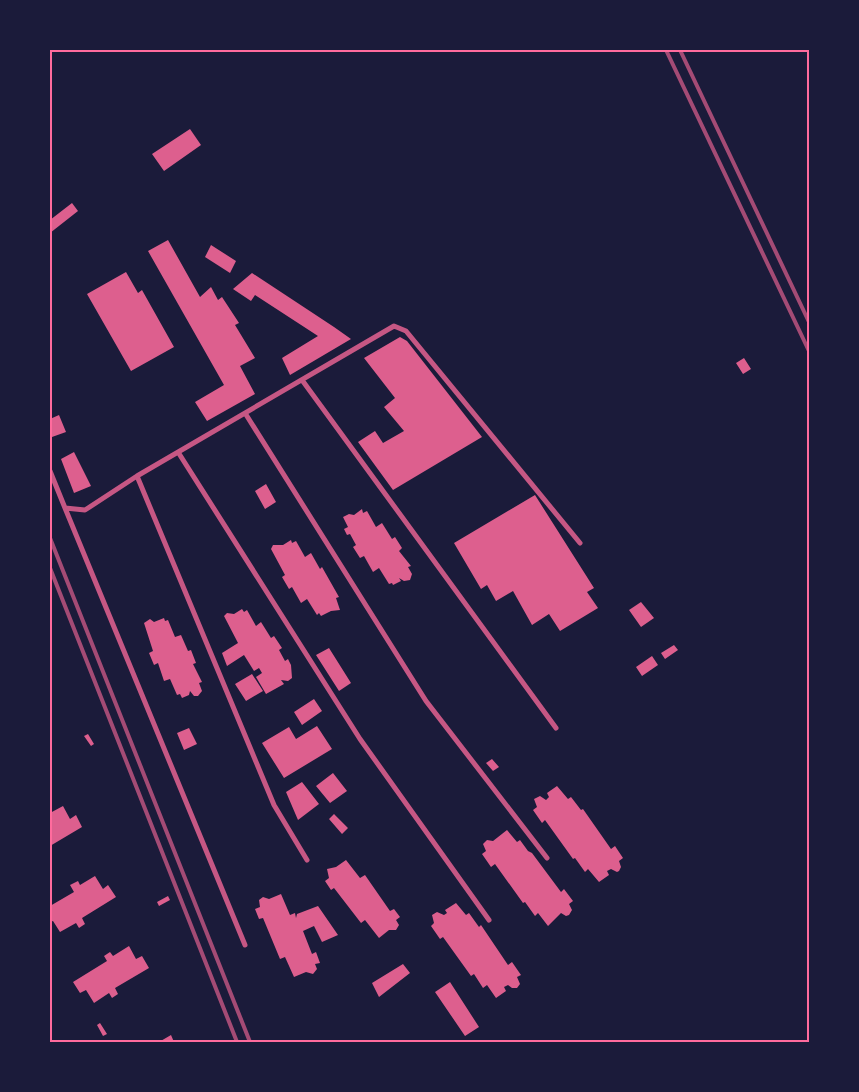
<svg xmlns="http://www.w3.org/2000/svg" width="859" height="1092" font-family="'Work Sans',sans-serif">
<rect width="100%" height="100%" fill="#1b1b3a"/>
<path fill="#dd5f8e" d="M190,129L201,145L164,171L152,154Z
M72,203L78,211L50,233V220Z
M168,240L200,297L211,287L218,300L222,297L239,323L235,325L255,358L240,366L255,394L207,421L195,402L224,385L148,251Z
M211,245L236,261L230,273L205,257Z
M126,272L138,293L142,290L174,347L131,371L87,294Z
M252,273L334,327L351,339L290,375L282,358L318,336L255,295L251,301L233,289Z
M400,337L407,341L482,437L393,490L358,442L375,431L383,443L404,431L384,407L395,398L364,358Z
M744,358L751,369L743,374L736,363Z
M59,415L66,432L52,437L50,419Z
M74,452L91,486L74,493L61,459Z
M266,484L276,502L265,509L255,491Z
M535,495L594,588L587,592L598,608L560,631L549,614L532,625L513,591L496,601L487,585L481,589L454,543Z
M362,509L363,513L367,511L376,527L382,523L392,539L395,537L402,548L399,551L411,566L408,567L412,574L410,580L404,581L399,578L401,581L393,585L392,583L389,584L379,568L373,572L364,556L360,558L353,547L356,545L350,534L347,535L344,529L348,527L343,517L349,514L354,515Z
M291,540L292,543L296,541L305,557L311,553L320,569L322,567L339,597L336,598L340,610L331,611L321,616L319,613L317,615L307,599L301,603L292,587L289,589L282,577L285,575L271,549L273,545H283Z
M641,602L654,618L641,627L629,610Z
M242,609L244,612L247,610L256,626L261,622L271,638L274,636L282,648L279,650L285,661L288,659L291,665L292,678L288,681L281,680L284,684L266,694L256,677L262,673L259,668L254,671L244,655L227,666L222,653L238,643L224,616L227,613L234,614Z
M164,618L165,621L168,620L175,637L181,635L188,651L191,650L196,663L193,664L202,682L199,683L202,691L198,696H194L190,691L189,695L182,698L180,694L177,695L170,679L164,681L158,663L154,665L149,653L153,651L144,623L150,619L154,622Z
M674,645L678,650L665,659L661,653Z
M329,648L351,683L339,691L316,655Z
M652,656L658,665L642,676L636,667Z
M252,674L263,691L246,701L235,684Z
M314,699L322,711L302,725L294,712Z
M317,726L332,749L284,778L262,743L289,727L296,739Z
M189,728L197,744L184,750L177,733Z
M88,734L94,744L91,746L84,736Z
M492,759L499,767L493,771L486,763Z
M333,773L347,791L330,803L316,786Z
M302,782L319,804L298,820L286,792Z
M557,786L568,799L571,797L581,810L583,809L611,849L615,846L623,858L619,861L621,867L619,871L617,872L611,869L607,871L609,875L599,882L588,869L585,872L575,858L573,859L545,820L542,823L533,810L537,807L534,799L540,796L546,800L549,797L547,793Z
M63,806L70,819L76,815L82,827L50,846V813Z
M334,814L348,828L342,834L329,819Z
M507,830L517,842L520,840L528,851L532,853L561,892L564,889L573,901L569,904L572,910L569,915L566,916L561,913L548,926L538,913L535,916L525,902L523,903L495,864L491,867L482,854L486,851L483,844L487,840L493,841Z
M346,860L360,878L365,875L390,911L394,909L400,917L396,920L399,925L396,930H389L379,938L365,920L361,923L334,888L331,890L325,881L329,878L327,869L336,867Z
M95,876L103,889L108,885L116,897L82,918L85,924L79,928L76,923L60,932L53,921L50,922V906L74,892L70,885L78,881L80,885Z
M281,894L290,915L295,913L296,918L297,914L318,906L338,935L322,942L314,926L303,931L312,954L316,952L320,963L315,964L317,969L313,974L306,972L294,977L285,957L280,959L263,918L259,919L255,909L260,907L259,900L263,897L269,899Z
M168,896L170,900L159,906L157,902Z
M456,903L466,915L469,913L479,927L481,925L508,965L512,962L521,975L517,977L520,984L517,988H512L508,985L504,987L506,991L496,998L487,985L483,988L474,974L471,976L443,937L440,939L431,926L434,923L432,915L437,912L444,915L447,913L445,910Z
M129,946L136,959L142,956L149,968L115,988L118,994L112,998L109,993L94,1003L86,990L80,993L73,982L107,961L104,956L110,952L113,956Z
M403,964L410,973L379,997L372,983Z
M450,982L479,1027L465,1036L435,992Z
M100,1023L107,1034L103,1036L97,1025Z
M171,1035L174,1042H159Z"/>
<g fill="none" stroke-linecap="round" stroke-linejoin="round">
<path stroke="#c65784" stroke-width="5" d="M302,380L556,728
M245,413L426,701L547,858
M178,452L360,739L489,920
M50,471L65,508L85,510L137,476L394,326L406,331L580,543
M137,476L274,805L307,860
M65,508L245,945"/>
<path stroke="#a44b75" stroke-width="4" d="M666,50L809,351
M680,50L809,322
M50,538L250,1042
M50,568L237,1042"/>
</g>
<rect width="859" height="1092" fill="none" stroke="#1b1b3a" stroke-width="102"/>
<rect x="51" y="51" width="757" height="990" fill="none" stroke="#ff6b9d" stroke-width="2"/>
</svg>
